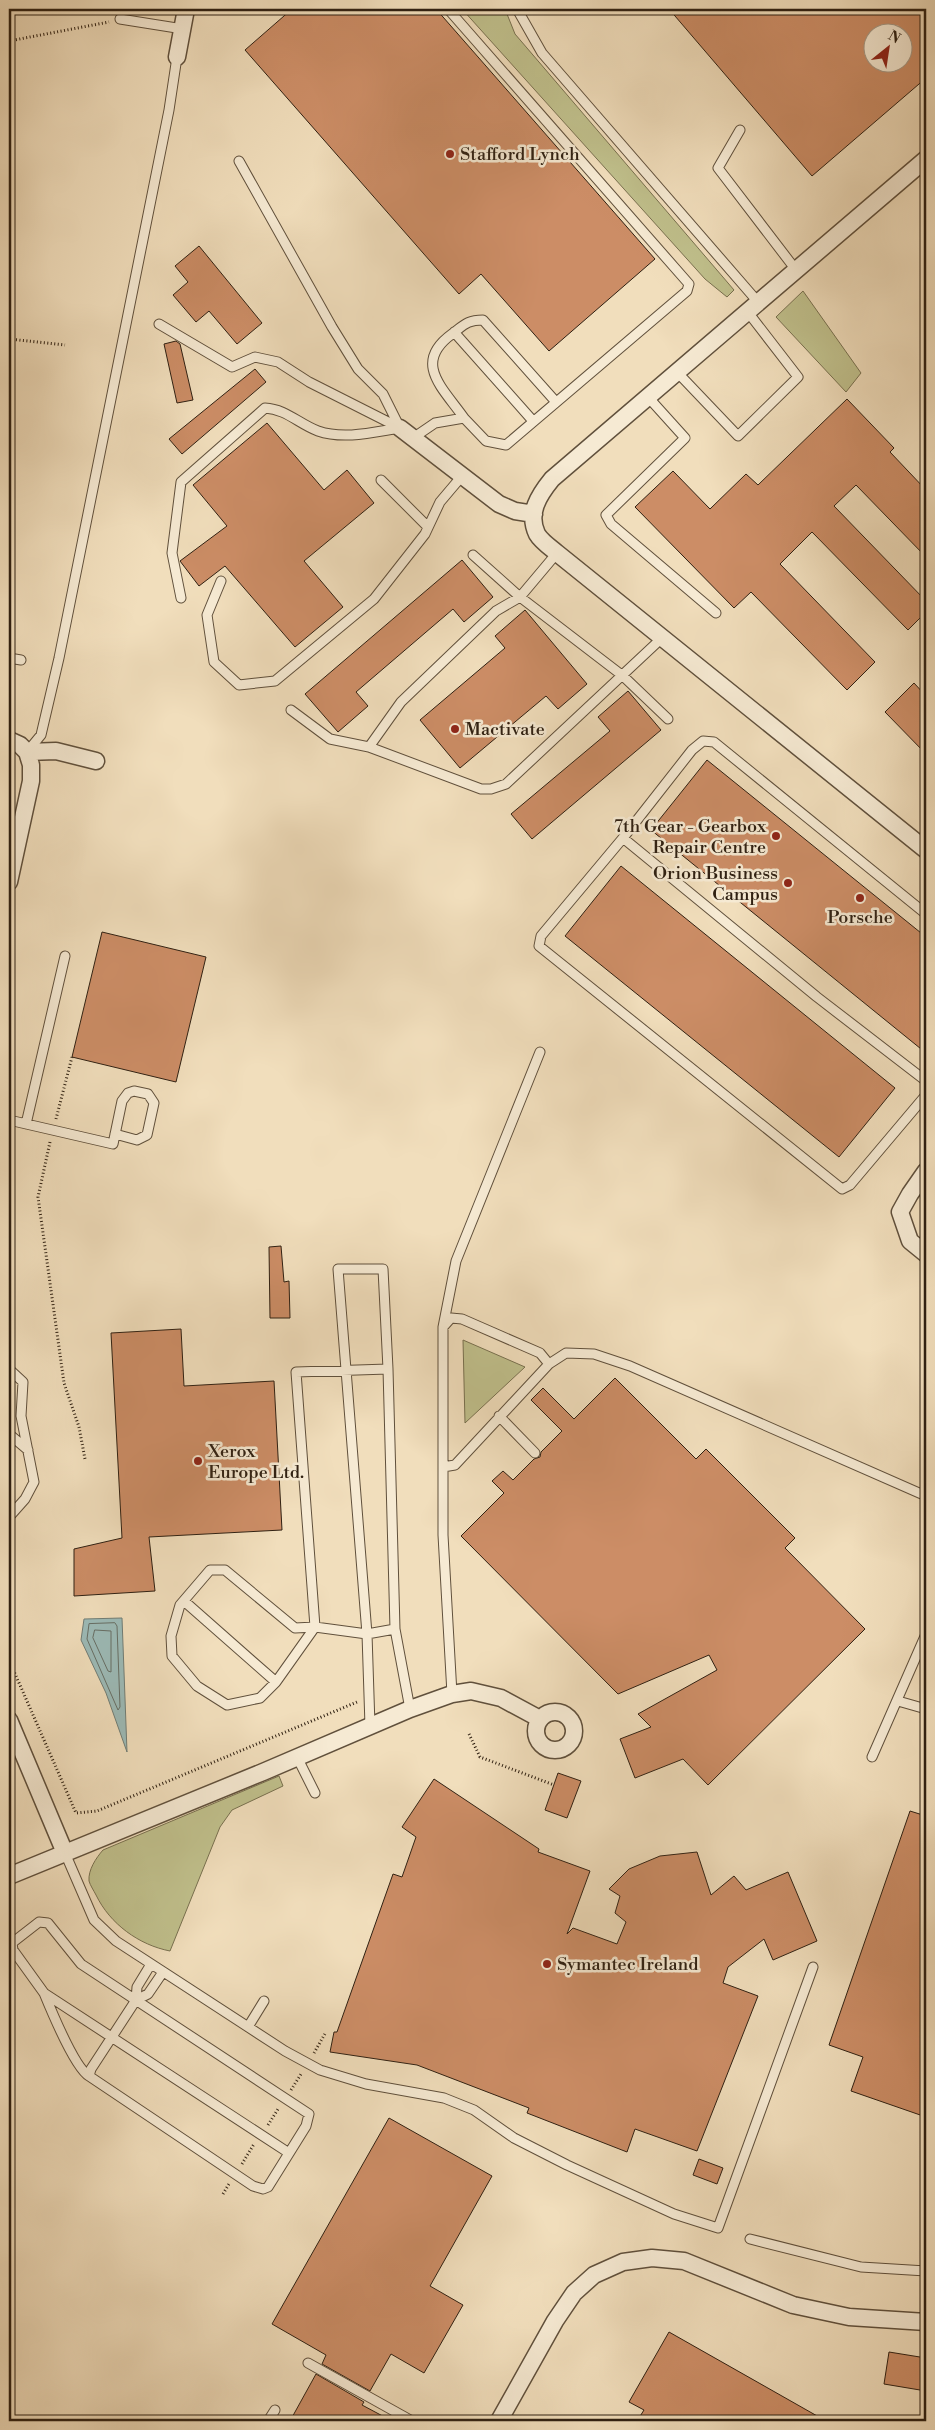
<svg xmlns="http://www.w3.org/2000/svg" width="935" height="2430" font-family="'Libre Bodoni',serif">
<rect width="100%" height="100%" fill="#f1debc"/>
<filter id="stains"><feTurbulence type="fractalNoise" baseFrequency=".004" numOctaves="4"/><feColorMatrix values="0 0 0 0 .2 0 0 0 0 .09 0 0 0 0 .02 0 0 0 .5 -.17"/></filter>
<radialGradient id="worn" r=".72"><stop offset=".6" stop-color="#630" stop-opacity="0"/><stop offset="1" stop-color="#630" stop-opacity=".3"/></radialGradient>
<path fill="#c0c08c" stroke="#78704f" d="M462,9H505L515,34L734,290L727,297L705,279Z
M803,291L861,373L846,392L776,317Z
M463,1340L525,1367L465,1423Z
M279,1776L283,1786L232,1810L220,1827L170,1951C139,1945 110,1924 96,1895C94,1891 90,1885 89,1881C88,1870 96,1858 103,1850Z"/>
<path fill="#9cbbb8" stroke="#707d76" d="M122,1618L127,1752L106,1693L81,1640L84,1619Z"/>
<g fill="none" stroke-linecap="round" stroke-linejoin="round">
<path stroke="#666e65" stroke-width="1" d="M115,1623L117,1626L120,1707L118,1710L87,1639L89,1624Z
M95,1630L111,1631V1672L108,1671L93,1638Z"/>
</g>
<path fill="#cc8d66" stroke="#2f2012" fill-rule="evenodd" d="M292,9H436L655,259L549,351L481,274L459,294L245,50Z
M669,9H926V78L812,176ZM872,32H902V62H872Z
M199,246L262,323L237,344L209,311L196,322L173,295L188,282L175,266Z
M176,341L180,344L193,400L177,403L164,344Z
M255,369L266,382L182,454L169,439Z
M847,399L894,448L890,452L926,490V557L856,485L834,506L926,601V612L908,630L812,532L780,564L875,662L847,690L751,592L734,608L635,507L673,471L710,509L746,474L758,485Z
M267,423L324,490L347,470L374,503L304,561L343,607L295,647L225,566L199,586L180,561L227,526L193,485Z
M462,560L493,597L464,622L453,609L356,692L368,706L338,732L305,694Z
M525,610L587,684L558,709L546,696L460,768L420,720L505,648L495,636Z
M914,683L926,696V754L885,712Z
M628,691L661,730L532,839L511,814L610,731L598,717Z
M707,760L926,937V1053L651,830Z
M621,866L895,1088L839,1157L565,936Z
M102,932L206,957L176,1082L72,1057Z
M281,1246L284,1282L289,1281L290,1318H270L269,1247Z
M181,1329L184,1386L274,1381L282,1530L149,1537L155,1591L74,1596V1549L122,1538L111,1333Z
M615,1378L696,1459L706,1449L795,1538L785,1548L865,1629L708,1785L683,1759L635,1778L620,1739L651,1727L638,1714L717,1670L709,1655L618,1694L461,1536L504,1493L492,1481L503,1471L513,1480L534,1459L540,1457L541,1452L562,1431L531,1400L543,1388L574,1419Z
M558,1773L581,1781L567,1818L545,1810Z
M434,1779L539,1849L538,1852L590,1871L567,1934L573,1928L617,1944L626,1922L615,1913L620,1896L609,1889L629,1869L660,1856L697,1852L711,1895L734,1876L746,1890L788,1872L817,1941L773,1960L764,1939L728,1967L723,1983L758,1996L697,2151L635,2129L627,2152L527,2113L529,2108L417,2065L330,2052L334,2032H337L393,1874L402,1877L416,1837L402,1827Z
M910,1811L926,1816V2117L851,2091L863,2057L829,2045Z
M389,2118L492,2176L430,2286L463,2305L424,2373L391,2354L370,2391L322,2364L326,2355L272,2324Z
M699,2159L723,2168L717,2184L693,2175Z
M669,2332L826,2421H637L644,2410L629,2402Z
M889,2352L926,2358V2391L884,2384Z
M316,2374L364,2402L362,2405L392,2421H290Z"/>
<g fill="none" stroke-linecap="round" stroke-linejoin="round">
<g stroke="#60503c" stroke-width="11">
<path id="lane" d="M517,9L542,53L758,302
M120,19L183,29
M740,130L718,168L796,270
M239,161L332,327L358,369L383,394L400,428
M159,324L232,367L255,357L278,362L309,382L400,428
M454,332L533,421
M677,372L738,436L798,377L747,311
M648,397L685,438L606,515L611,524L716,613
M464,418C443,388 412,363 452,334C464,325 467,320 483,320L556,402
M413,438L435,423L464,418L486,441L506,445L687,291L689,284L448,9
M381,480L428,527
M473,555L520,597L623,676L668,719
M221,581L207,615L214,662L239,685L275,681L374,599L425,534L440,502L462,476
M181,598L172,553L181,482L265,408C286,409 299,424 318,431C344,440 374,432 400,428
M9,658L21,660
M291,710L330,739L369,747L481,789H491L506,784L663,637
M369,747L401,702L496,611L520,597L557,553
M27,752L41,735L59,658L169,110L177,57
M623,838L817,997L926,1081
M926,914L714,742L703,741L692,750L623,838L541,936L539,946L842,1189L850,1185L926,1095
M9,1120L113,1144L122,1101L128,1093L134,1091L148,1094L154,1103L147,1135L137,1140L115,1134
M26,1124L65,956
M443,1327L456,1261L540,1052
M9,1369L23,1382L21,1416L34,1482L25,1499L9,1517
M388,1369L296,1372L315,1627L295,1628L225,1570H210L180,1605L171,1636L172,1656L197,1686L227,1705L260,1698L276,1682L315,1627L367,1634L395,1629
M499,1416L535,1453
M9,1434L28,1450
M443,1467L455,1465L549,1364L566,1353L594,1354L630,1366L926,1496
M184,1601L276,1682
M452,1694L443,1535V1327L451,1318L462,1319L540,1353L549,1364
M898,1701L926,1709
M370,1726L367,1634L338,1269H383L388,1369L395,1629L410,1709
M297,1757L315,1793
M872,1757L926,1634
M65,1853L94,1920L116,1941L285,2051L320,2070L366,2084L444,2098L474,2110L514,2138L567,2165L674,2214L718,2228L813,1967
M151,1964L137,1987L136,2000L91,2069L89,2076L253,2186L263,2189L268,2187L306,2126L309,2114L81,1964L48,1923L39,1922L12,1943L13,1950L44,1993L289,2153
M44,1993C51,2010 75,2068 89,2076
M136,2000L148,1994L163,1972
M248,2027L264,2001
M750,2239L861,2267L926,2271
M308,2363L412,2421
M268,2421L275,2410"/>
</g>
<g stroke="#60503c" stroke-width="19">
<path id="street" d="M177,57L186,9
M926,159L552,479C539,495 527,513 537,534C541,541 551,548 557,553L926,850
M400,428L499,504L515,511L534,514
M9,740L20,745L27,752L56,751L96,761
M9,882L31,781V765L27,752
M926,1171L910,1194L900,1212L910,1241L926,1254
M536 1731a19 19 0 1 1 38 0a19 19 0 1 1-38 0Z
M9,1720L65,1853
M9,1876L263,1772L410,1709L452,1694L471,1691L501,1698L540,1719
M499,2421L555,2321L574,2293L594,2275L623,2262L652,2258L684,2261L793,2305L849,2317L926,2322"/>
</g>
<path stroke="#2f2012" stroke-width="3" stroke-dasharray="1 2.5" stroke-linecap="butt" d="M9,41L109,22
M9,339L65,345
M56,1119L72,1057
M50,1142L38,1197L64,1383L79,1427L85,1459
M9,1660L76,1813L97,1811L357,1702
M469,1734L480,1757L554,1785
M314,2053L326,2032
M291,2090L301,2074
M268,2125L278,2109
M242,2164L254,2144
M223,2194L229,2184"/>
<use href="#lane" stroke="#f6ead3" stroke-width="9"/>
<use href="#street" stroke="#f6ead3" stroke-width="16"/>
</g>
<g fill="#8f2418" stroke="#f6ead3" stroke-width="2">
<circle cx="450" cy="154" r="5"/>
<circle cx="455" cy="729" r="5"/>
<circle cx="776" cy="836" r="5"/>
<circle cx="788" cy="883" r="5"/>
<circle cx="860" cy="898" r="5"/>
<circle cx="198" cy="1461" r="5"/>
<circle cx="547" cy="1964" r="5"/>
</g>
<g text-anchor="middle" stroke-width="5" stroke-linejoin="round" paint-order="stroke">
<g font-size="18" fill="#2f2012" stroke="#f6ead3" text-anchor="start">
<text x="460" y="160">Stafford Lynch</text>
<text x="465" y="735">Mactivate</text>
<text x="766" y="832" text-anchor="end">7th Gear - Gearbox<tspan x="766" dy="21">Repair Centre</tspan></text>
<text x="778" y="879" text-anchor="end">Orion Business<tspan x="778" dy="21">Campus</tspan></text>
<text x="860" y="923" text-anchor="middle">Porsche</text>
<text x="208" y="1457">Xerox<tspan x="208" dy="21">Europe Ltd.</tspan></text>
<text x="557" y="1970">Symantec Ireland</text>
</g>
</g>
<rect width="935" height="2430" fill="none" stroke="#f1debc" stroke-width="30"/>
<rect x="10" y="10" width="915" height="2410" fill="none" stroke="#2f2012" stroke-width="2.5"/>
<rect x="15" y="15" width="905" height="2400" fill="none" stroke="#2f2012"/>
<g transform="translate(888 48) rotate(30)"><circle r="24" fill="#f6ead3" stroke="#a69986"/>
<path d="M0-4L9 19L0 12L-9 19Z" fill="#8f2418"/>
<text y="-8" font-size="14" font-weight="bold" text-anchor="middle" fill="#2f2012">N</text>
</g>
<rect width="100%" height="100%" filter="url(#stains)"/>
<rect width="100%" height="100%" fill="url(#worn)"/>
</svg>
